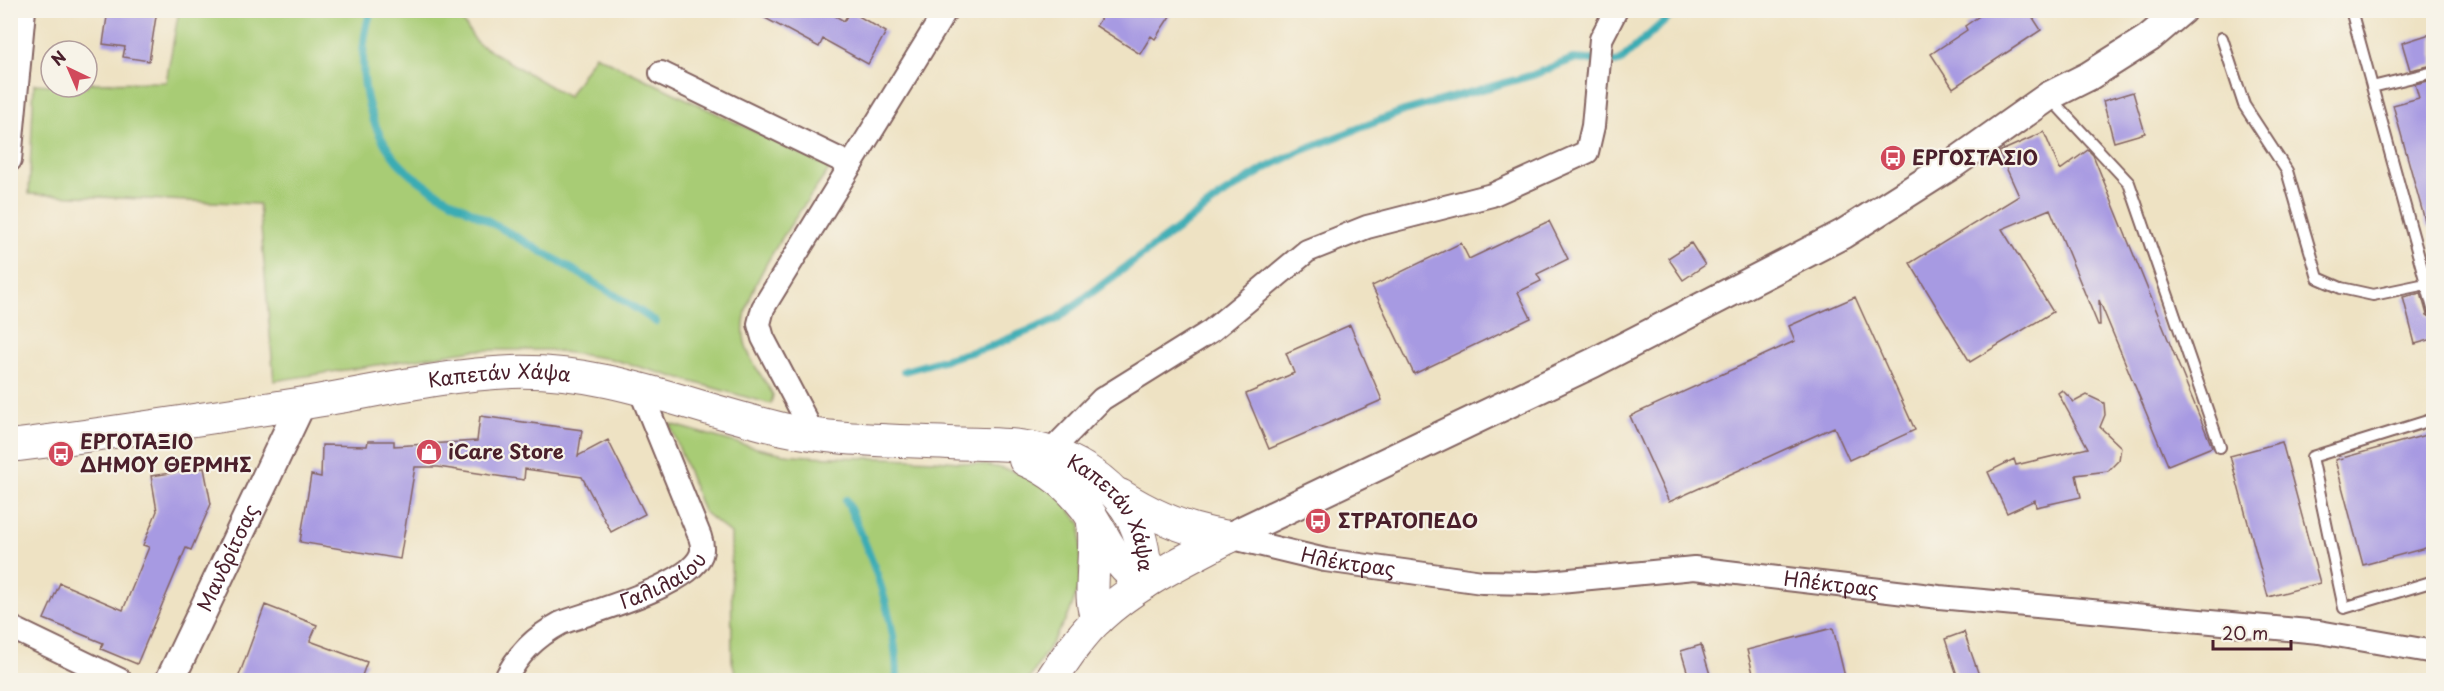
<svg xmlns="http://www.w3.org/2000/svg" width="2444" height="691" font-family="'Playpen Sans',sans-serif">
<rect width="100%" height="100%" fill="#f7f3e8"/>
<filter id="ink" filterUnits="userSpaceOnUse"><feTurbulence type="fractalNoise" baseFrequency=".0167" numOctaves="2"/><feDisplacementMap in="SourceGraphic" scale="12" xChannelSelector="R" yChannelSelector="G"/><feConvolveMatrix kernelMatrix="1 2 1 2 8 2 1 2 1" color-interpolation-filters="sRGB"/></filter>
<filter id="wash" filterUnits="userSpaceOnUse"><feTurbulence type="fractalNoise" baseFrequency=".008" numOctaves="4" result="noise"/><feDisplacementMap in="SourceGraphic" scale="24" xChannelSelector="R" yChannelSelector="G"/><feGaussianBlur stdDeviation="1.35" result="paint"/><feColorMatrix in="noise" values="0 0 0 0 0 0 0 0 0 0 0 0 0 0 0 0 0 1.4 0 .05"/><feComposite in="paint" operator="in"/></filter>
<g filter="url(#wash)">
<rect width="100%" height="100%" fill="#eee2c3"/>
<path fill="#a8cc75" stroke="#797650" stroke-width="1.5" d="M179,10L456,11L477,43L568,97L595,55L830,168C803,209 733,294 745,342C749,361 764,378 773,395L771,404L611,359L549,350H474L274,381L259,204L29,194L34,84L87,87V83L166,82Z
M670,424C708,434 747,448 786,454C850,463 1007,447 1055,492C1064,502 1072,514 1081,524L1080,584L1075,597L1069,614L1029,680H737L732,661L731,534L703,511Z"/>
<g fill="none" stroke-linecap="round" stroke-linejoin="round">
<path stroke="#3bacb4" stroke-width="8" d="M371,10C355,60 363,120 397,161C421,188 461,205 492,223C548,255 603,286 656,322
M904,371L989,347L1055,320L1224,194L1266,168L1303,150L1404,111L1533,75L1573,59L1619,62L1677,10
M846,500C872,556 897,618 897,680"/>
</g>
<g id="blocks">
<path fill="#a79ae2" d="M108,10H157L149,61L123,57L125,47L103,44Z
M750,10H825L844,21L850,11L886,32L868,64L823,39L819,47Z
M1106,10H1174L1155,39L1151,36L1140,54L1096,26Z
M1988,10H2028L2041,30L1953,88L1931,54L1967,30L1965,26Z
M2433,33V65L2410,70L2402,43Z
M2433,80V227L2427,228L2393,105L2419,98L2415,84Z
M2133,92L2145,133L2114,142L2103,101Z
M2044,132L2060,170L2088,150L2093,155L2212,447L2168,465L2099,300L2100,325H2098L2050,209L2002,229L2053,312L1970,362L1910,263L2019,196L1999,152Z
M1549,221L1568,259L1537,274L1541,281L1518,292L1531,318L1414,374L1372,286L1461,243L1469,259Z
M1691,243L1705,265L1683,280L1668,258Z
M2421,293L2427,315L2433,319V339L2415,344L2403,297Z
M1855,297L1915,430L1849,460L1834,427L1669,502L1630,416L1795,341L1789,326Z
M1350,325L1382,400L1269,449L1246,394L1294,373L1286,353Z
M2062,390L2074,402L2087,395L2104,403L2105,415L2100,427L2121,447L2119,460L2108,471L2076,475L2081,497L2036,507L2035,500L2007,513L1988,472L2014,459L2016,465L2088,448L2058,393Z
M480,416L582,430L578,456L608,440L645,514L611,532L582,477L525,469L524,480L438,467H415L400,559L300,542L311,475L321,477L322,445L367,446L368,441H394V446L477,441Z
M2433,433V546L2363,565L2335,460Z
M2282,442L2320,583L2268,597L2230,456Z
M204,468L211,504L191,550L186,548L137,664L101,649L103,643L44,619L60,583L123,610L149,547L143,545L157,511L151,476Z
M265,605L317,625L310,641L367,662L360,681H237Z
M1833,628L1846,681H1755L1747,650Z
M1964,632L1981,681H1959L1945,639Z
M1701,645L1712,681H1690L1681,651Z"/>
</g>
</g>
<g filter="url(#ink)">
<use href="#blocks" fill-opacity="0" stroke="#836360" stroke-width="1.5"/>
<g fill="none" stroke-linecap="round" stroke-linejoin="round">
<g stroke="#836360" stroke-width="14">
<path id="service" d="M2351,10L2434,312
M2222,38L2244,105L2287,171L2318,278L2341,288L2373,295L2426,284L2434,288
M2372,87L2434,72
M2050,98L2129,183L2220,447
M2434,419L2312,457L2344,608L2434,581"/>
</g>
<g stroke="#836360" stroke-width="26">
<g id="minor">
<path d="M661,73L851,165"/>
<path d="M10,160L24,10"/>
<path d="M814,435L763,338L759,324L763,308L946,10"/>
<path d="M1050,452L1102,399L1211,331L1307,251L1367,227L1492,195L1587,152L1593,126L1601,39L1616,10"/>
<path id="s1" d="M1229,537L1325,560L1482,582L1539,583L1694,568L1939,597L2319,632L2434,652"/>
<path d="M10,627L120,680"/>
<path id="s2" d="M505,680C518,654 535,637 561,623C591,612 689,586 701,555C703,549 702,543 700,537L639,387"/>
</g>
</g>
<g stroke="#836360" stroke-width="32">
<g id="tertiary">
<path d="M1229,537L1593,363L1843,234L1953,164L2049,96L2089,76L2149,38L2182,10"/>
<path id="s3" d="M170,680L301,404"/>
</g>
</g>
<g stroke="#836360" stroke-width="34">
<g id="secondary">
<path id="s4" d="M10,446C106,434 202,419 298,404C369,393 439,375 512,372C609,369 691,408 783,429C837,441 894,440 949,443C987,445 1028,441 1064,458C1118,483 1148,523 1145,583"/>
<path d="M1025,460C1051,471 1069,486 1086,508C1105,535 1114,567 1145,583"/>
<path d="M1120,495C1153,516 1190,532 1229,537"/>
<path d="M1093,524C1098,548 1086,605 1098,619"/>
<path d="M1051,680C1065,659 1080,636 1099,618C1136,583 1184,561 1229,537"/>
</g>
</g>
<use href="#service" stroke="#fff" stroke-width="10"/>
<use href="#minor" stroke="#fff" stroke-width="22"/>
<use href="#tertiary" stroke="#fff" stroke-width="28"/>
<use href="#secondary" stroke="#fff" stroke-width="32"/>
</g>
</g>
<defs>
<g id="bus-disc" transform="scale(1.35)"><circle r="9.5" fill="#d1495b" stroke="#f7f3e8"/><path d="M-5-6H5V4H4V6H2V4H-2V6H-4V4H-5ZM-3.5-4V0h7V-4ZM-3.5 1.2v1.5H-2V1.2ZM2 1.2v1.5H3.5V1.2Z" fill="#fff"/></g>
<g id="shop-disc" transform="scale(1.35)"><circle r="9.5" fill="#d1495b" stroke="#f7f3e8"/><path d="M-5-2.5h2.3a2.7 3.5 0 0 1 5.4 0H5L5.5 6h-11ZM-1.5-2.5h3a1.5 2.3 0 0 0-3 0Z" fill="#fff"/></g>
</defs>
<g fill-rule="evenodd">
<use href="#bus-disc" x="1893" y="158"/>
<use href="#shop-disc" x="429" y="452"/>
<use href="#bus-disc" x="61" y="454"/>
<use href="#bus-disc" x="1318" y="521"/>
</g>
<g text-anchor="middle" stroke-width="4.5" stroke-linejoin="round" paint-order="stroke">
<g font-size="20" font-weight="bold" fill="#4a1f2b" stroke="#f7f3e8" text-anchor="start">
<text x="1912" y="165">ΕΡΓΟΣΤΑΣΙΟ</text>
<text x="80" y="449">ΕΡΓΟΤΑΞΙΟ<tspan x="80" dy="23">ΔΗΜΟΥ ΘΕΡΜΗΣ</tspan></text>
<text x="448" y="459">iCare Store</text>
<text x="1338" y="528">ΣΤΡΑΤΟΠΕΔΟ</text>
</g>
<g font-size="20" fill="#4a1f2b" stroke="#f7f3e8">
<text dy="7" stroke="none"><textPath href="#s4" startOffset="495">Καπετάν Χάψα</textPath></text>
<text dy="7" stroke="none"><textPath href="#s4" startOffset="1146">Καπετάν Χάψα</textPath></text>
<text dy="7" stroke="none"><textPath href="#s3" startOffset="135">Μανδρίτσας</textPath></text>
<text dy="7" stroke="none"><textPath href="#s1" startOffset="122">Ηλέκτρας</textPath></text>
<text dy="7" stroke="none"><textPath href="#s2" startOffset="192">Γαλιλαίου</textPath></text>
<text dy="7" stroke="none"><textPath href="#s1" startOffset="608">Ηλέκτρας</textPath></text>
</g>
</g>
<rect width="2444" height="691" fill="none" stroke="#f7f3e8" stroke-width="36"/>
<g transform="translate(69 69) rotate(316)"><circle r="28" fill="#f7f3e8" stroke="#b29e9c" stroke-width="1.5"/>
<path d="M0-4.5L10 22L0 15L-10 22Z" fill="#d1495b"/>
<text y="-9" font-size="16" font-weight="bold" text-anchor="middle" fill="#4a1f2b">N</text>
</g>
<path d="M2213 640v9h78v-9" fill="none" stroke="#4a1f2b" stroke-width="3"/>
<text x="2222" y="640" font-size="18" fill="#4a1f2b" stroke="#f7f3e8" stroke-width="4.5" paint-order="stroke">20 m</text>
</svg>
